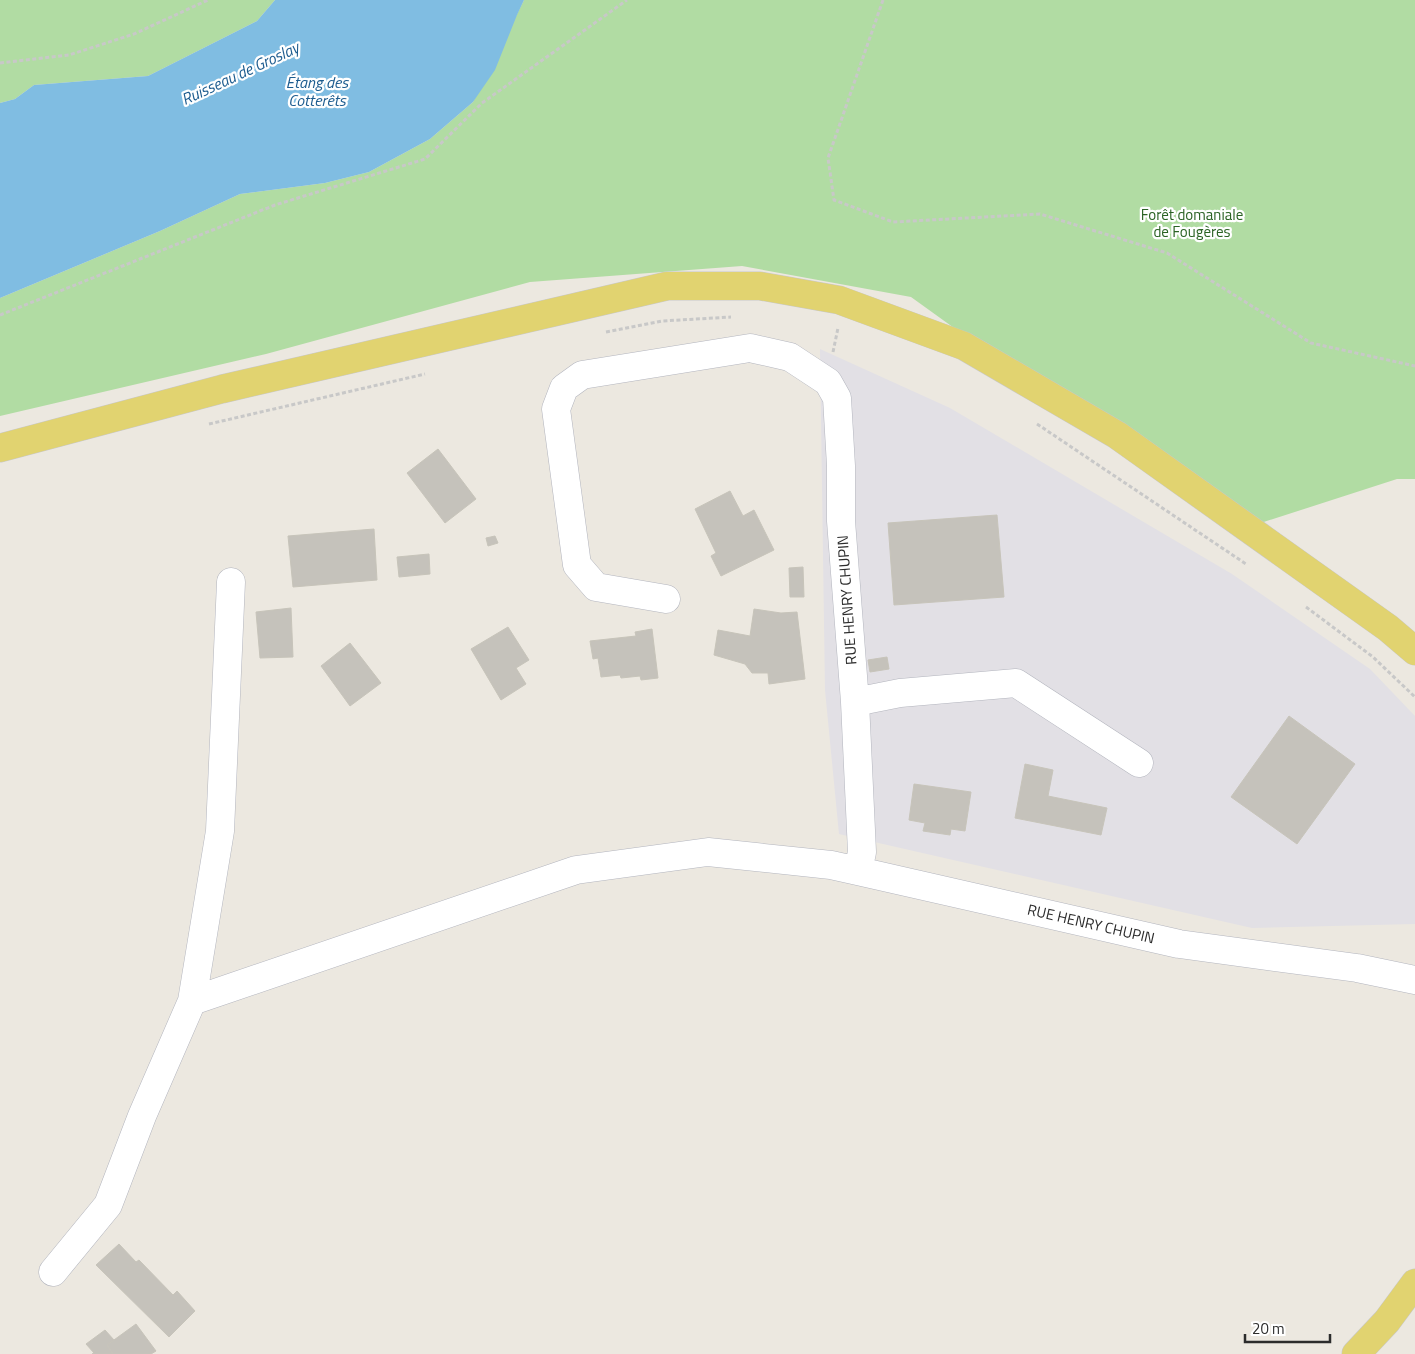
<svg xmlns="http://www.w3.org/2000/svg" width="1415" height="1354" font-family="'Titillium Web',sans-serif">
<rect width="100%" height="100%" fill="#ece8e0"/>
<path fill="#e2e0e5" d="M820,349L950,408L1232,574L1370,669L1415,716V924L1252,928L839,834L825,690Z"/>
<path fill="#b1dca3" d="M0,0H275L257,21L148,76L34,85L15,99L0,103Z
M524,0H1415V479H1397L1236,531L911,297L742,266L530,282L266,354L0,416V298L160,231L240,194L325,183L369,172L430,139L473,102Z"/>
<path fill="#80bde2" d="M275,0H524L517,15L495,70L473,102L430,139L369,172L325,183L240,194L160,231L0,298V103L15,99L34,85L148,76L257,21Z"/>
<path fill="#c5c2bb" stroke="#c7c4ba" d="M438,449L476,499L445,523L407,473Z
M730,491L743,516L754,510L774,550L721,576L711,556L716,553L695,509Z
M997,515L1004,597L894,605L888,523Z
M374,529L377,580L293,587L288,536Z
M495,536L498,543L488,546L486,538Z
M429,554L430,574L399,577L397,557Z
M803,567L804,597H790L789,568Z
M291,608L293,657L260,658L256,612Z
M754,609L781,613L797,612L805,679L769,684L768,673H752L745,664L714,655L718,630L750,636Z
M508,627L529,660L516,668L526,684L501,700L471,649Z
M652,629L658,678L641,680L640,676L621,678L620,675L601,677L598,658L593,659L590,641L636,636L635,632Z
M350,643L381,683L350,706L321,666Z
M887,657L889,669L870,672L868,660Z
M1289,716L1355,764L1297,844L1231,797Z
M1025,764L1053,770L1048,796L1107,808L1101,835L1015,818Z
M914,784L971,792L965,831L951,829L950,835L923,831L925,823L909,820Z
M119,1244L136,1262L139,1260L173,1295L177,1291L195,1311L169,1337L96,1265Z
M136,1324L156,1351L151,1354H113L107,1345Z
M105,1330L114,1340L107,1345L113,1354H92L94,1353L86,1344Z"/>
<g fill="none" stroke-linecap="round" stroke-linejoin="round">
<g stroke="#b3b5be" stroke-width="29">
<path id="street" d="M666,599L596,587L577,565L556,409L564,388L582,375L750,348L790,357L828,382L837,398L841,466V521L855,702L862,852L858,871L1179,944L1357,968L1415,980
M855,702L900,693L1016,683L1139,763
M192,1001L576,870L708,852L831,865L858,871
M53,1272L108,1205L142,1116L192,1001L220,831L231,582"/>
</g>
<g stroke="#c8c8c8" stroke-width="29">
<path id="primary" d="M0,448L222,389L667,286H760L839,300L964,346L1117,435L1388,628L1415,651
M1356,1354L1387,1321L1415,1283"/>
</g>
<path stroke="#c8c8c8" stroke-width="3" stroke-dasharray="4 2.5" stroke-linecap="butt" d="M883,0L828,158L834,200L893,222L1040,214L1167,253L1311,343L1415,366
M0,63L69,55L134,34L208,0
M0,315L275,205L425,159L482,103L627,0
M606,332L662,321L731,317
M833,352L838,328
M209,424L425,374
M1037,424L1246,564
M1306,607L1373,657L1415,697"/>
<use href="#street" stroke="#fff" stroke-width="28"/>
<use href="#primary" stroke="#e1d370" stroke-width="28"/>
</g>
<g text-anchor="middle" stroke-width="4.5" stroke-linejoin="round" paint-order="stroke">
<g font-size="15" fill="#2a6223" stroke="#fff">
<text x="1192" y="220">Forêt domaniale<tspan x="1192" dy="17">de Fougères</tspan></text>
</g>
<g font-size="15" fill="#2c2c2c" stroke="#fff">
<text transform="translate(847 600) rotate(-94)" y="5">RUE HENRY CHUPIN</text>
<text transform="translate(1091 924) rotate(13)" y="5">RUE HENRY CHUPIN</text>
</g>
<g font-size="16" font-style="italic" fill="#1d5c8f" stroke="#fff">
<text transform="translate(240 73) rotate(-25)" y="6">Ruisseau de Groslay</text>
<text x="317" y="88">Étang des<tspan x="317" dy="18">Cotterêts</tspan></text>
</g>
</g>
<path d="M1245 1334v8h85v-8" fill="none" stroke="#2c2c2c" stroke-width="2.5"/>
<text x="1252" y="1334" font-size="15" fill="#2c2c2c" stroke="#ffffff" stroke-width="4" paint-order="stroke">20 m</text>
</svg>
